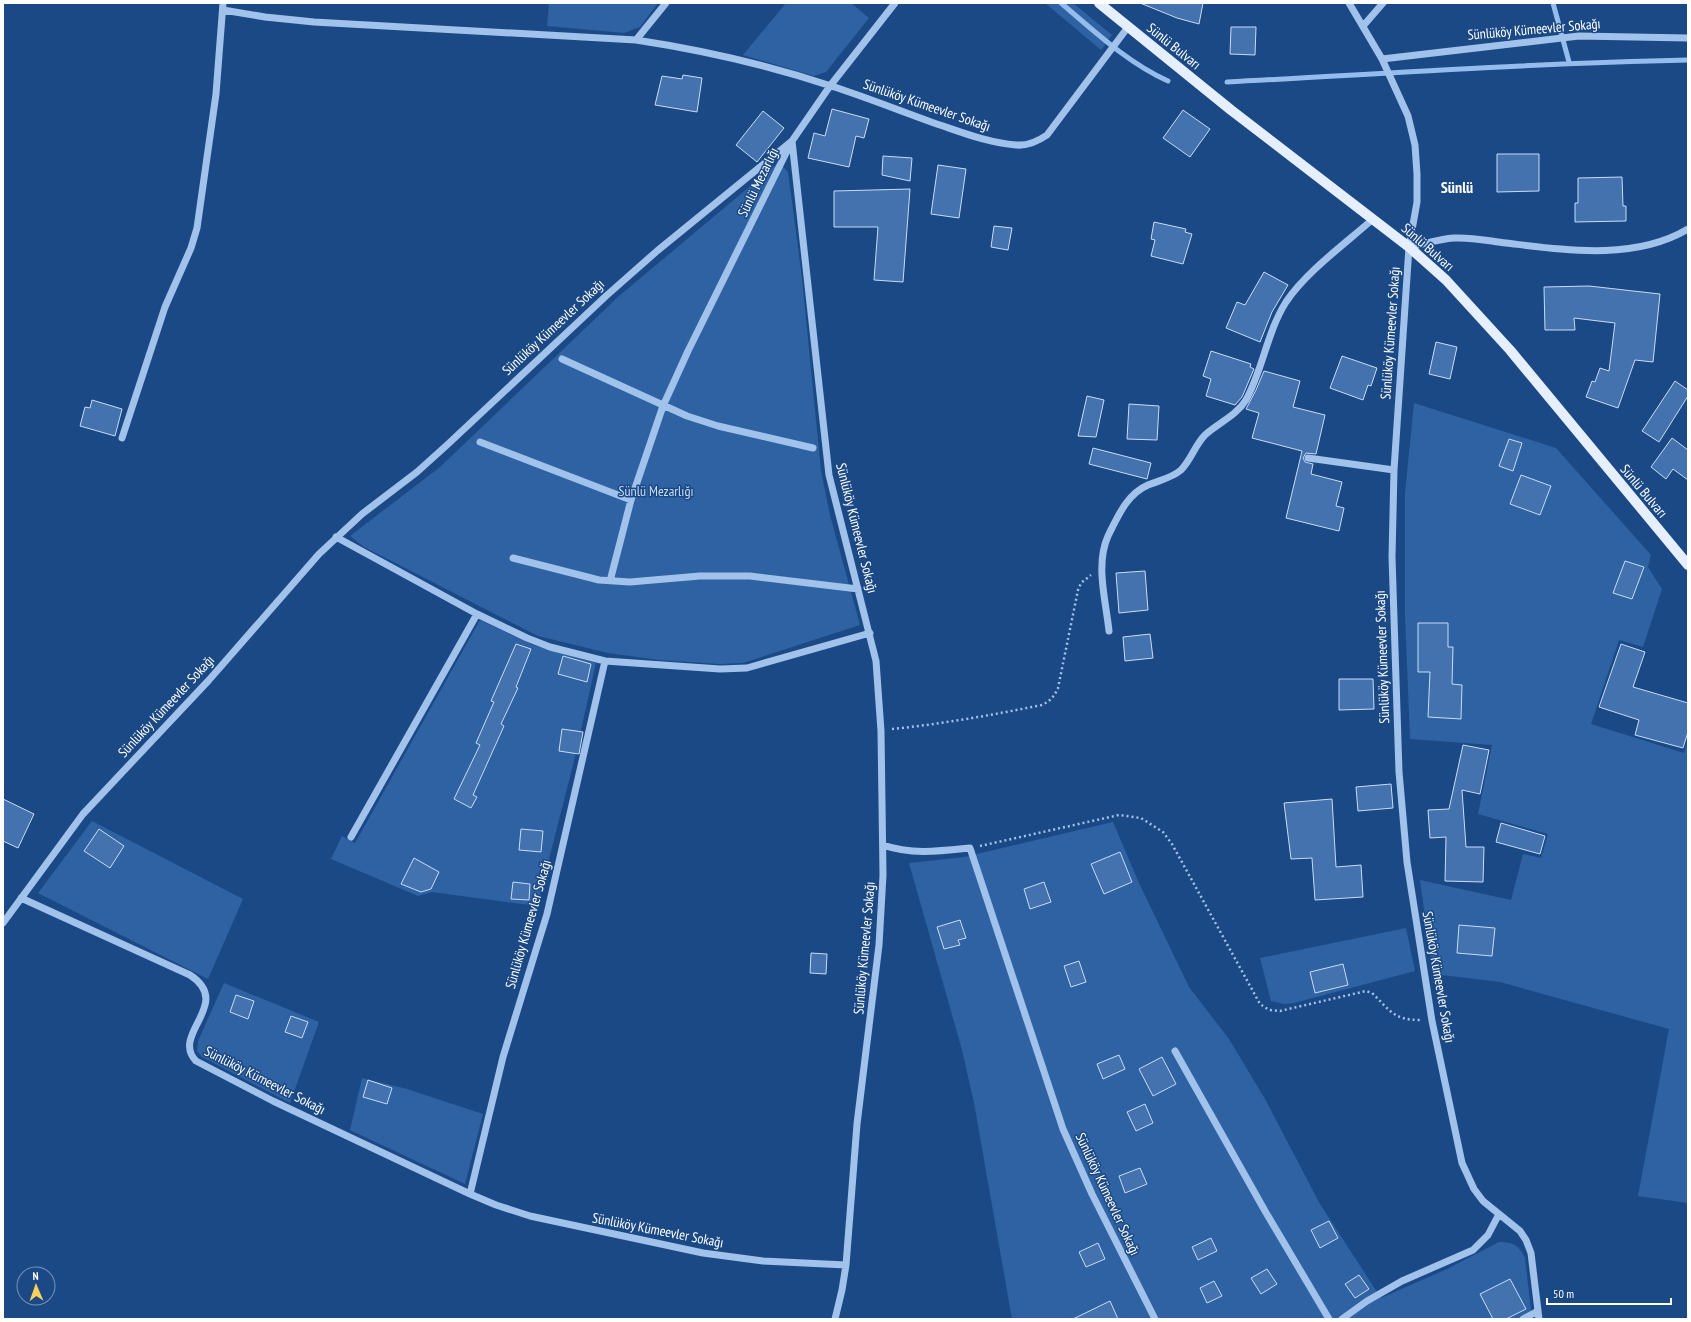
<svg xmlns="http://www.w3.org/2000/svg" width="1691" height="1322" font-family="'PT Sans Narrow',sans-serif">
<rect width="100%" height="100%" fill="#1b4985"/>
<path fill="#2e62a3" d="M549,3H658L640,27L624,33L547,26Z
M786,3H851L869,18L826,72L814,76L743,55Z
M1045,3H1073L1112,35L1101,50Z
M779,162L788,172L802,278L821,471L830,515L860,625L743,663L720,664L659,660L608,653L538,636L364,547L350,536L440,467L619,296Z
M1414,403L1556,448L1651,555L1648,567L1662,589L1643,647L1619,640L1591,724L1684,753L1688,740V1203L1638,1196L1669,1029L1500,982L1433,974L1420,880L1511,900L1523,854L1541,858L1548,834L1478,814L1492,745L1410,739L1405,616V493Z
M480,620L533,645L596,663L575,757L537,906L432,892L418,896L331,859L342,836L355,843Z
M92,821L243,899L208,979L38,893Z
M1113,822L1139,883L1189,987L1229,1039L1265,1099L1320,1204L1381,1298L1447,1269L1499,1242C1513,1242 1519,1245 1525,1258L1532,1319H1012L974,1103L962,1050L909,863L964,857Z
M1406,928L1415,971L1294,1003L1284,1004L1271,1001L1260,958Z
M224,983L319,1022L290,1103L202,1057L197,1051L198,1041Z
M362,1078L407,1089L483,1114L465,1184L350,1130Z"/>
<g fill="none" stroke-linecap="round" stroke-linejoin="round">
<path stroke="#94bdee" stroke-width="5" d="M1061,3C1094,31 1128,63 1168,81
M1553,3L1569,62
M1227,82C1381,74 1534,63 1688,60"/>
</g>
<path fill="#4372ae" stroke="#c6ddf8" d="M1140,3H1203L1199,24L1177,18Z
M1231,27H1256L1255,55L1230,54Z
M683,75L702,78L697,112L655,105L662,76L682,79Z
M832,109L869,119L864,138L856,136L849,167L808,158L814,133L825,136Z
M1183,110L1210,129L1190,157L1163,138Z
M763,111L784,128L757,162L736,145Z
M1497,154H1539V191L1497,192Z
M883,156L912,158L910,181L882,175Z
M938,165L966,169L959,218L931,214Z
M1622,177L1623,206H1626V221L1575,222V203H1578V178Z
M910,189L903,282L874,280L878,227H834V191Z
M1154,222L1186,229L1185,232L1192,234L1183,264L1151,256L1155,240L1151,239Z
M994,226L1012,228L1008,250L991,247Z
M1264,272L1288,285L1272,312L1260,342L1226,328L1237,302L1245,305Z
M1589,286L1660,294L1653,362L1635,360L1618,408L1586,397L1592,381L1595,382L1600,368L1609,371L1615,323L1574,318L1575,330H1545L1544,287Z
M1436,342L1457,347L1450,379L1429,374Z
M1211,351L1251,364L1250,367L1254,369L1242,397L1235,405L1206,396L1211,379L1203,376Z
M1342,356L1377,368L1371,386L1368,385L1363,400L1330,388Z
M1264,371L1300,381L1293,407L1325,415L1316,454L1306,453L1303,458L1305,462L1313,464L1311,474L1342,482L1336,506L1344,508L1339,531L1286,518L1302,451L1252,438L1259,413L1246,409L1256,390Z
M1675,381L1688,390V396L1659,442L1642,431Z
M1087,396L1104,400L1096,437L1078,436Z
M92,400L122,409L115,436L80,426L85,407L90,408Z
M1129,404L1159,406L1157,440L1127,439Z
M1672,438L1688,450V480L1673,469L1666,479L1651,467Z
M1509,439L1522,443L1513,471L1499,466Z
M1093,448L1151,463L1147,479L1089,464Z
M1521,475L1551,486L1540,515L1510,504Z
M1625,561L1644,567L1632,599L1613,593Z
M1145,571L1148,610L1119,613L1116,573Z
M1418,623H1448V647H1453L1452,684L1462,685L1461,719L1428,717L1430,672H1418Z
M1150,634L1153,658L1125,661L1123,637Z
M516,644L531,649L516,687L518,688L501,724L504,726L473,795L477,797L471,808L454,799L480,745L476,743L494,702L491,701Z
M1621,644L1645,652L1633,687L1688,703V732L1683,748L1635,735L1639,720L1599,707Z
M563,656L591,664L587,682L558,674Z
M1339,679H1373L1374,709L1339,710Z
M562,729L583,732L579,754L559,751Z
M1463,745L1489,750L1480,794L1462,790L1466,847H1484L1483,882L1445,881L1446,837L1430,838L1428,810L1449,809Z
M1391,784L1393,808L1358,811L1356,787Z
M3,799L34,814L18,848L3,841Z
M1332,799L1336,867L1361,865L1363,897L1315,900L1312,858L1291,859L1284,803Z
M1501,823L1545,836L1540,854L1496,842Z
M99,829L124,846L110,868L84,851Z
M521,829L543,831L541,852L519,850Z
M1120,852L1132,882L1104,894L1091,864Z
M414,858L439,872L431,889L421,892L401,884Z
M513,882L530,884L529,900L511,899Z
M1044,882L1051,902L1030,909L1024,889Z
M960,920L966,938L958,940L960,945L944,949L937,927Z
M1459,925L1495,928L1492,956L1457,953Z
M811,953L827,954L826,974L810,973Z
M1079,961L1086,982L1071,987L1064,966Z
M1343,964L1348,985L1315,993L1310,972Z
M236,995L254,1001L248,1019L230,1012Z
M291,1016L308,1022L302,1038L285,1032Z
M1119,1055L1125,1069L1103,1079L1097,1064Z
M1162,1057L1176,1084L1153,1096L1139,1069Z
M368,1080L392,1088L387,1104L363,1097Z
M1145,1104L1153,1123L1136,1131L1127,1112Z
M1140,1168L1147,1184L1125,1193L1119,1176Z
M1329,1221L1338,1238L1320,1248L1311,1230Z
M1211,1238L1217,1251L1198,1260L1192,1247Z
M1098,1243L1105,1259L1086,1267L1079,1252Z
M1267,1269L1277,1284L1261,1294L1251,1278Z
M1359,1275L1369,1289L1355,1298L1345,1284Z
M1510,1279L1526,1309L1506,1319H1493L1480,1294Z
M1214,1281L1222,1296L1207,1303L1200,1288Z
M1110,1301L1118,1319H1073Z"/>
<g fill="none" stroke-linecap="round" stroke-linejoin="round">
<path stroke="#a1c2eb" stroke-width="2.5" stroke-dasharray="2 3" stroke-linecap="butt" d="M892,729C942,724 992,715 1042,705C1050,701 1054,697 1058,688L1078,590L1081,583L1091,575
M980,846L1119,815L1141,818L1163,832L1172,844L1260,1004L1269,1010L1280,1011L1366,991L1372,993C1390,1010 1393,1020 1420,1020"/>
<path stroke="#a1c2eb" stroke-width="7" d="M1349,3L1382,59L1408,116L1415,145L1417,174V202L1409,247L1394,470L1392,557L1399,772L1407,862L1432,1021L1462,1163L1474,1189L1483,1201L1520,1231L1526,1240L1531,1253L1539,1319
M223,10L265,17L314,22L636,40C702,50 768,65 831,86C866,97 900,111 934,123C961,132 988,143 1016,145C1028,146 1037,142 1047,135L1128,27
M1364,25L1383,3
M636,40L666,3
M1382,59L1579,36L1688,38
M792,141L829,475L876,661L881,731L883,875L879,945L857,1124L846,1265L842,1290L835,1319
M1409,247C1424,244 1439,239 1454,238C1471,237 1489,241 1506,243C1565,250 1634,261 1688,229
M562,359L687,416L718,426L813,448
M122,438L165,307L191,248L197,228L216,94L223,3
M480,442L631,500
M1308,458L1394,470
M336,537L477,614L527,638L550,647L605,661L720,669L747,668L870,633
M513,558L599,580L630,582L700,576H750L858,589
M610,581L631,500L663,406L688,351L791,143
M1109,631C1106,601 1095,565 1108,536C1118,516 1127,494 1148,485C1160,480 1172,478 1181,470C1191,460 1195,445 1205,435C1218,423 1236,416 1246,400C1263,369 1267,332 1286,302C1306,272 1346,243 1373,219
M351,837L477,614
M883,845C911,855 941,851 970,848L1063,1129L1092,1194L1155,1319
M21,898L190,975C234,1004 170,1034 196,1061L273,1101L470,1194L496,1205L530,1216L703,1253L763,1261L846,1265
M3,923L83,814L209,680L319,554L362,514L417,472L447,445L606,296L657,251L792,141L830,86L895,3
M1175,1051L1265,1211L1329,1319
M470,1194L503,1057L547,914L605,661
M1342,1319L1367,1301L1402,1281L1473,1250L1488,1235L1499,1214
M1523,1319L1538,1311"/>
<path stroke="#e6efff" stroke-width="10" d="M1099,3L1231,110L1409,247L1446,280L1510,350L1688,565"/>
</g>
<g text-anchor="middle" stroke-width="3" stroke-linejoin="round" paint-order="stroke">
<g font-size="14" fill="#fff" stroke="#1b4985">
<text transform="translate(1534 29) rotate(-5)" y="5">Sünlüköy Kümeevler Sokağı</text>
<text transform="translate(1174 46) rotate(39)" y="5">Sünlü Bulvarı</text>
<text transform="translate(927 105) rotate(19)" y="5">Sünlüköy Kümeevler Sokağı</text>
<text transform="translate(758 182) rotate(-64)" y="5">Sünlü Mezarlığı</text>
<text transform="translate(1428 247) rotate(41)" y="5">Sünlü Bulvarı</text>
<text transform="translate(553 327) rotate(-43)" y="5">Sünlüköy Kümeevler Sokağı</text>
<text transform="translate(1390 333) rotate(-86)" y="5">Sünlüköy Kümeevler Sokağı</text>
<text transform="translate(1644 491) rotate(50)" y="5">Sünlü Bulvarı</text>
<text transform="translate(857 528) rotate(76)" y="5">Sünlüköy Kümeevler Sokağı</text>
<text transform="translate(1382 657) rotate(-92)" y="5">Sünlüköy Kümeevler Sokağı</text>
<text transform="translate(166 706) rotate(-47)" y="5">Sünlüköy Kümeevler Sokağı</text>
<text transform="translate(528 924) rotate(-74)" y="5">Sünlüköy Kümeevler Sokağı</text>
<text transform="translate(864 948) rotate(-85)" y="5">Sünlüköy Kümeevler Sokağı</text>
<text transform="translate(1439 977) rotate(80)" y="5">Sünlüköy Kümeevler Sokağı</text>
<text transform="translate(265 1080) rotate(27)" y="5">Sünlüköy Kümeevler Sokağı</text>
<text transform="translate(1108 1194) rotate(65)" y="5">Sünlüköy Kümeevler Sokağı</text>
<text transform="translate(658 1230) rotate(11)" y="5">Sünlüköy Kümeevler Sokağı</text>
</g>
<g font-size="14" fill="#c6ddf8" stroke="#1b4985">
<text x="656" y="496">Sünlü Mezarlığı</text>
</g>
<g font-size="16" font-weight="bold" fill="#fff" stroke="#1b4985">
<text x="1457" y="193">Sünlü</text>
</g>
</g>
<rect width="1691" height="1322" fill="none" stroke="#ffffff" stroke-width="8"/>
<g transform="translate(36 1286) rotate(358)"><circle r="19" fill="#1b4985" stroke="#7692b6"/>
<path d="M0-3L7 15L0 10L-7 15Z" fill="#fdcf5d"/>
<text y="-6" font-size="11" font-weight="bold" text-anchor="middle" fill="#ffffff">N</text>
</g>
<path d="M1547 1298v6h124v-6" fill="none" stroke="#ffffff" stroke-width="2"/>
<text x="1553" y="1298" font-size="12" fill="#ffffff" stroke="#1b4985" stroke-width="3" paint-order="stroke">50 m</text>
</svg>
